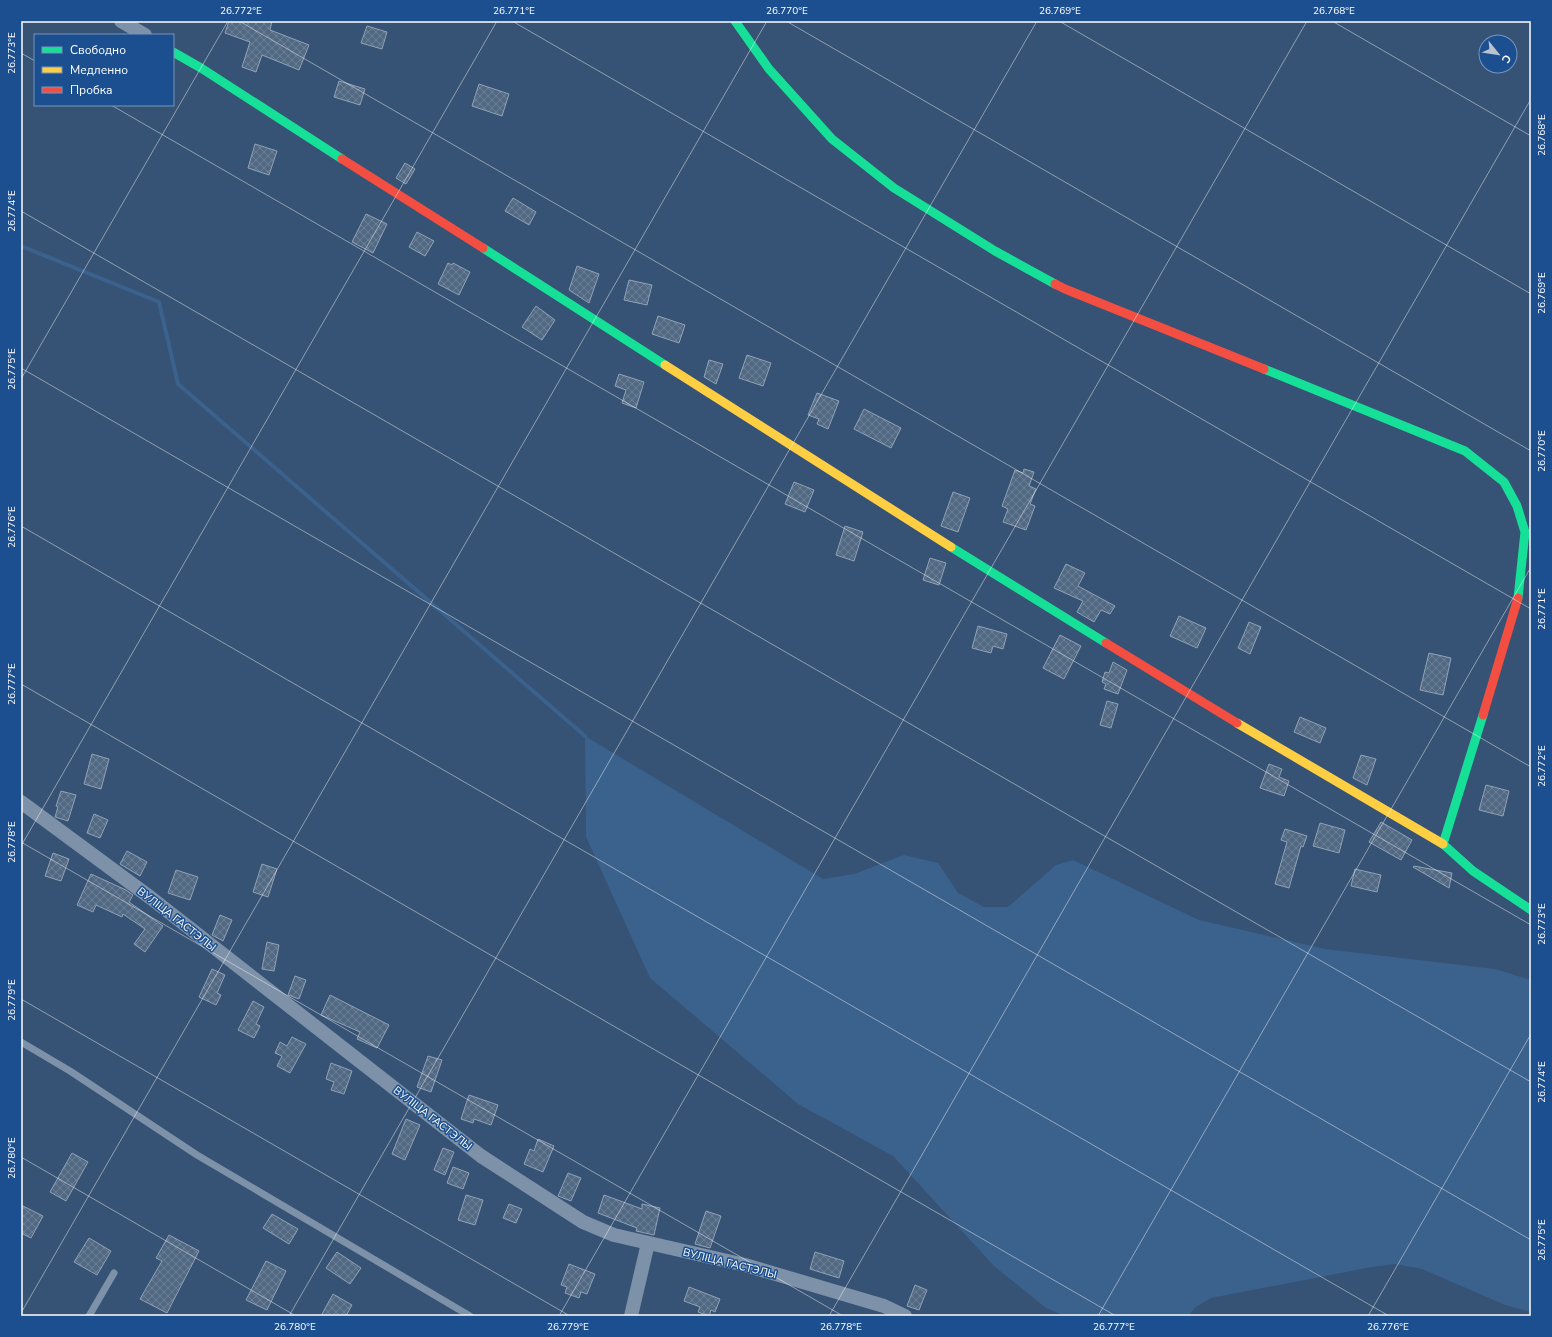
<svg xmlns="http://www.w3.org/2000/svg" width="1552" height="1337" font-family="'Nunito Sans',sans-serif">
<defs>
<pattern id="building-cross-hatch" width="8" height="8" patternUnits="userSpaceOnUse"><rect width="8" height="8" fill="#526984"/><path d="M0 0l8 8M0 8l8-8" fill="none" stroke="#6c8096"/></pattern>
</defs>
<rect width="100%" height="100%" fill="#365274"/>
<path fill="#3b618d" d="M585,736L823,879L854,874L904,855L938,863L958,893L984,907H1008L1056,865L1073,860L1199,920L1325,949L1495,969L1531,980V1312L1505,1305L1422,1269L1395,1264L1372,1267L1211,1298L1196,1307L1188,1316H1065L1046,1308L994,1266L893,1156L798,1104L650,978L586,837Z"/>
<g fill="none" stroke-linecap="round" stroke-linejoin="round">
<path stroke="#3b618d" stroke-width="4" d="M21,246L159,302L178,384L585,736"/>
</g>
<path fill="url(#building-cross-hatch)" stroke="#92a2b6" d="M229,21H272L270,30L309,45L299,70L262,55L256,72L242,67L250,42L225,33Z
M367,26L387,32L382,49L361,43Z
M339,81L365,89L360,105L334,97Z
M479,84L509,94L502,116L472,106Z
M255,144L277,151L269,175L248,168Z
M405,163L415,169L406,184L396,178Z
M513,198L536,212L529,225L505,211Z
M366,214L387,224L373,253L352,242Z
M417,232L434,241L425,256L409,247Z
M448,263L452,265L453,263L470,272L459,295L438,284Z
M577,266L599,274L589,303L569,290Z
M629,280L652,285L647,305L624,300Z
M536,306L555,320L542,340L522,327Z
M658,316L685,325L679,343L652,334Z
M747,355L771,363L763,386L739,378Z
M709,360L723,364L716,384L704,377Z
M619,374L644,382L636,408L622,403L626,390L615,386Z
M817,393L839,401L828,429L817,424L819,419L808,415Z
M864,409L901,428L891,448L854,429Z
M1024,469L1034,472L1029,486L1036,489L1030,504L1035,506L1026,530L1003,522L1008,509L1002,506L1015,470L1023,473Z
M794,482L814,490L805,512L785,504Z
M953,492L970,498L958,532L941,526Z
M845,526L863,532L854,561L836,555Z
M930,558L946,563L939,585L923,580Z
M1066,564L1085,573L1078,586L1115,606L1110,614L1101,610L1094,622L1077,612L1083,601L1054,588Z
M1179,616L1206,628L1197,648L1170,636Z
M1249,622L1261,627L1250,654L1238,648Z
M978,626L1007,634L1003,649L993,646L991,653L972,648Z
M1060,635L1081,646L1064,679L1043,668Z
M1429,653L1451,658L1443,695L1420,690Z
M1113,662L1127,670L1118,694L1104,689L1106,684L1102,682L1105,672L1109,673Z
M1107,701L1118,704L1111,728L1100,725Z
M1300,717L1326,728L1320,743L1294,732Z
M92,754L109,759L101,789L84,784Z
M1361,755L1376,759L1367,785L1353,778Z
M1269,764L1282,769L1279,777L1289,781L1284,796L1260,788Z
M1486,785L1509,791L1503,816L1479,810Z
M61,791L76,795L68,821L55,817L58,807L56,806Z
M94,814L108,820L100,838L87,833Z
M1381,822L1412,840L1401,860L1369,842Z
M1320,823L1345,830L1339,853L1313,846Z
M1285,829L1307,836L1303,847L1301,846L1289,888L1275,884L1287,842L1281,840Z
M127,851L147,862L140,876L120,864Z
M53,853L69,859L61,881L45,876Z
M262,864L277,869L268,897L253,892Z
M1414,866L1452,873L1449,888L1413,867Z
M1355,869L1381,875L1377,892L1351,886Z
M176,870L198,877L190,900L168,893Z
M91,874L126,890L133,895L129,902L163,926L145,952L134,944L145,929L123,914L122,917L96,905L93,912L77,905Z
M220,915L232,920L223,941L212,935Z
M267,942L279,945L274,971L262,969Z
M212,969L225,975L217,993L221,995L216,1005L199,997Z
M295,976L306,980L299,999L288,995Z
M330,995L389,1025L377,1048L357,1039L360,1032L321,1015Z
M253,1001L264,1007L256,1024L260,1026L254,1038L238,1030Z
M292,1037L306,1044L290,1073L277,1066L282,1056L275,1053L280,1042L287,1046Z
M428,1056L442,1060L431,1092L417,1087Z
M331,1063L352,1071L344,1094L331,1090L334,1082L326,1079Z
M469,1095L498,1105L491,1125L474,1119L473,1123L461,1119Z
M406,1119L420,1125L405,1160L392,1154Z
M538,1139L554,1146L543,1172L524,1164L530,1149L534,1151Z
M443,1148L454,1152L445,1175L434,1170Z
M72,1153L88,1162L66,1201L50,1192Z
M453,1167L469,1173L463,1189L447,1183Z
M568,1173L581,1178L571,1201L558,1196Z
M466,1195L483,1200L475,1225L458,1220Z
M604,1195L642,1209V1204L660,1208L654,1235L636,1231L637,1228L598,1213Z
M509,1204L522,1209L516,1223L503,1218Z
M21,1205L43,1216L31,1238L21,1233Z
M706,1211L721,1216L710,1248L695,1244Z
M272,1214L298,1229L289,1244L263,1228Z
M169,1235L199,1251L167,1313L140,1299L162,1261L156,1258Z
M89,1238L111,1251L97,1275L74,1262Z
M337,1252L361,1268L350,1284L326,1268Z
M815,1252L844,1261L839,1278L810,1269Z
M266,1261L286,1271L267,1310L246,1300Z
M569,1264L595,1274L587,1294L581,1292L579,1298L565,1293L567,1287L561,1285Z
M915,1285L927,1290L919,1310L907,1306Z
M689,1287L720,1299L715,1312L711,1310L709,1316L698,1312L700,1307L684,1301Z
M333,1294L352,1305L346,1316H321Z"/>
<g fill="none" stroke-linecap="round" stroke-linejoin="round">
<path stroke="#7d92a8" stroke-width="7" d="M21,1042L70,1071L197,1155L470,1316
M89,1316L114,1273"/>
<path stroke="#7d92a8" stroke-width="14" d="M121,21L145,35
M21,802L151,898L481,1156L583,1222L614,1235L745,1265L884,1306L905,1316
M631,1316L648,1243"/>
<path stroke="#16e098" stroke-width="9" d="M735,21L769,69L832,139L894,188L995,251L1055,284
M173,52L201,68L342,159
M483,248L665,365
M1264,369L1465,451L1504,482L1517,506L1525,532L1518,598
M951,547L1106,643
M1483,715L1443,844L1473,871L1531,910"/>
<path stroke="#ffcf43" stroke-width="9" d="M665,365L951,547
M1237,723L1443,844"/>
<path stroke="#f24e42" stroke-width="9" d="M342,159L483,248
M1055,284L1065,289L1264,369
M1106,643L1237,723
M1483,715L1518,598"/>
</g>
<path fill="none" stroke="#fff" stroke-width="1" stroke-opacity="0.45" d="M239,21L1531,767M512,21L1531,609M786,21L1531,451M1059,21L1531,294M1332,21L1531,136M21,53L35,61M111,105L1531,925M21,211L1531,1082M21,368L1531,1240M21,379L228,21M21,526L1389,1316M21,684L1116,1316M21,842L843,1316M21,846L497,21M21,999L570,1316M21,1157L296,1316M21,1313L767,21M21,1315L23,1316M289,1316L1037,21M559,1316L1307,21M829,1316L1531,99M1098,1316L1531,567M1368,1316L1531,1034"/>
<g text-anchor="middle" stroke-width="3" stroke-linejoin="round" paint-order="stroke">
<g font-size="11" fill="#fff" stroke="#1b4f8f">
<text transform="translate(177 919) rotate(38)" y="4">ВУЛІЦА ГАСТЭЛЫ</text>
<text transform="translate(433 1118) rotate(38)" y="4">ВУЛІЦА ГАСТЭЛЫ</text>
<text transform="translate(730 1263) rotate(14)" y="4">ВУЛІЦА ГАСТЭЛЫ</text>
</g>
</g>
<rect width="1552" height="1337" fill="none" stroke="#1b4f8f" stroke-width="44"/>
<rect x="34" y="34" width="140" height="72" fill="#1b4f8f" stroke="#7695bc"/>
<rect x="42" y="47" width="20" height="6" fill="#16e098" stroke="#7695bc"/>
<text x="70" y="54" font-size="12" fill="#ffffff">Свободно</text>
<rect x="42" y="67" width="20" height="6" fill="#ffcf43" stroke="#7695bc"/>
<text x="70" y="74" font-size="12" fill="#ffffff">Медленно</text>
<rect x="42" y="87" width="20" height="6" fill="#f24e42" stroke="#7695bc"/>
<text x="70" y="94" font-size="12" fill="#ffffff">Пробка</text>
<g transform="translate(1498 54) rotate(120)"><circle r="19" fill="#1b4f8f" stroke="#7695bc"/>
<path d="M0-3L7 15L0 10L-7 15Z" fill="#b9c2ce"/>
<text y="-6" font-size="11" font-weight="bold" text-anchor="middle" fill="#ffffff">С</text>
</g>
<rect x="22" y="22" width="1508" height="1293" fill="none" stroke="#fff" stroke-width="1.5"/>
<g font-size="10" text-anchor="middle" fill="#fff">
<text x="241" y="14">26.772°E</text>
<text x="514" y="14">26.771°E</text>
<text x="787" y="14">26.770°E</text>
<text x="1060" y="14">26.769°E</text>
<text x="1334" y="14">26.768°E</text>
<text transform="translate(11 53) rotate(-90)" y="4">26.773°E</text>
<text transform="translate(1541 135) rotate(-90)" y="4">26.768°E</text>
<text transform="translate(11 211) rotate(-90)" y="4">26.774°E</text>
<text transform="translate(1541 293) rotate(-90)" y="4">26.769°E</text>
<text transform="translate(11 369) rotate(-90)" y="4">26.775°E</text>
<text transform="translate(1541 451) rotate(-90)" y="4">26.770°E</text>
<text transform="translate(11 527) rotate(-90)" y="4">26.776°E</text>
<text transform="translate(1541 609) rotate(-90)" y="4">26.771°E</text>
<text transform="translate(11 684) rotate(-90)" y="4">26.777°E</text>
<text transform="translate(1541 766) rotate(-90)" y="4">26.772°E</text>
<text transform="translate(11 842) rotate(-90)" y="4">26.778°E</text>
<text transform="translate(1541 924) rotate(-90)" y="4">26.773°E</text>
<text transform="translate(11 1000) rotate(-90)" y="4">26.779°E</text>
<text transform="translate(1541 1082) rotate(-90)" y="4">26.774°E</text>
<text transform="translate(11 1158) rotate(-90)" y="4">26.780°E</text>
<text transform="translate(1541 1240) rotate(-90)" y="4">26.775°E</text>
<text x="295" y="1330">26.780°E</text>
<text x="568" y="1330">26.779°E</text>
<text x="841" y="1330">26.778°E</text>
<text x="1114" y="1330">26.777°E</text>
<text x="1388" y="1330">26.776°E</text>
</g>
</svg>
